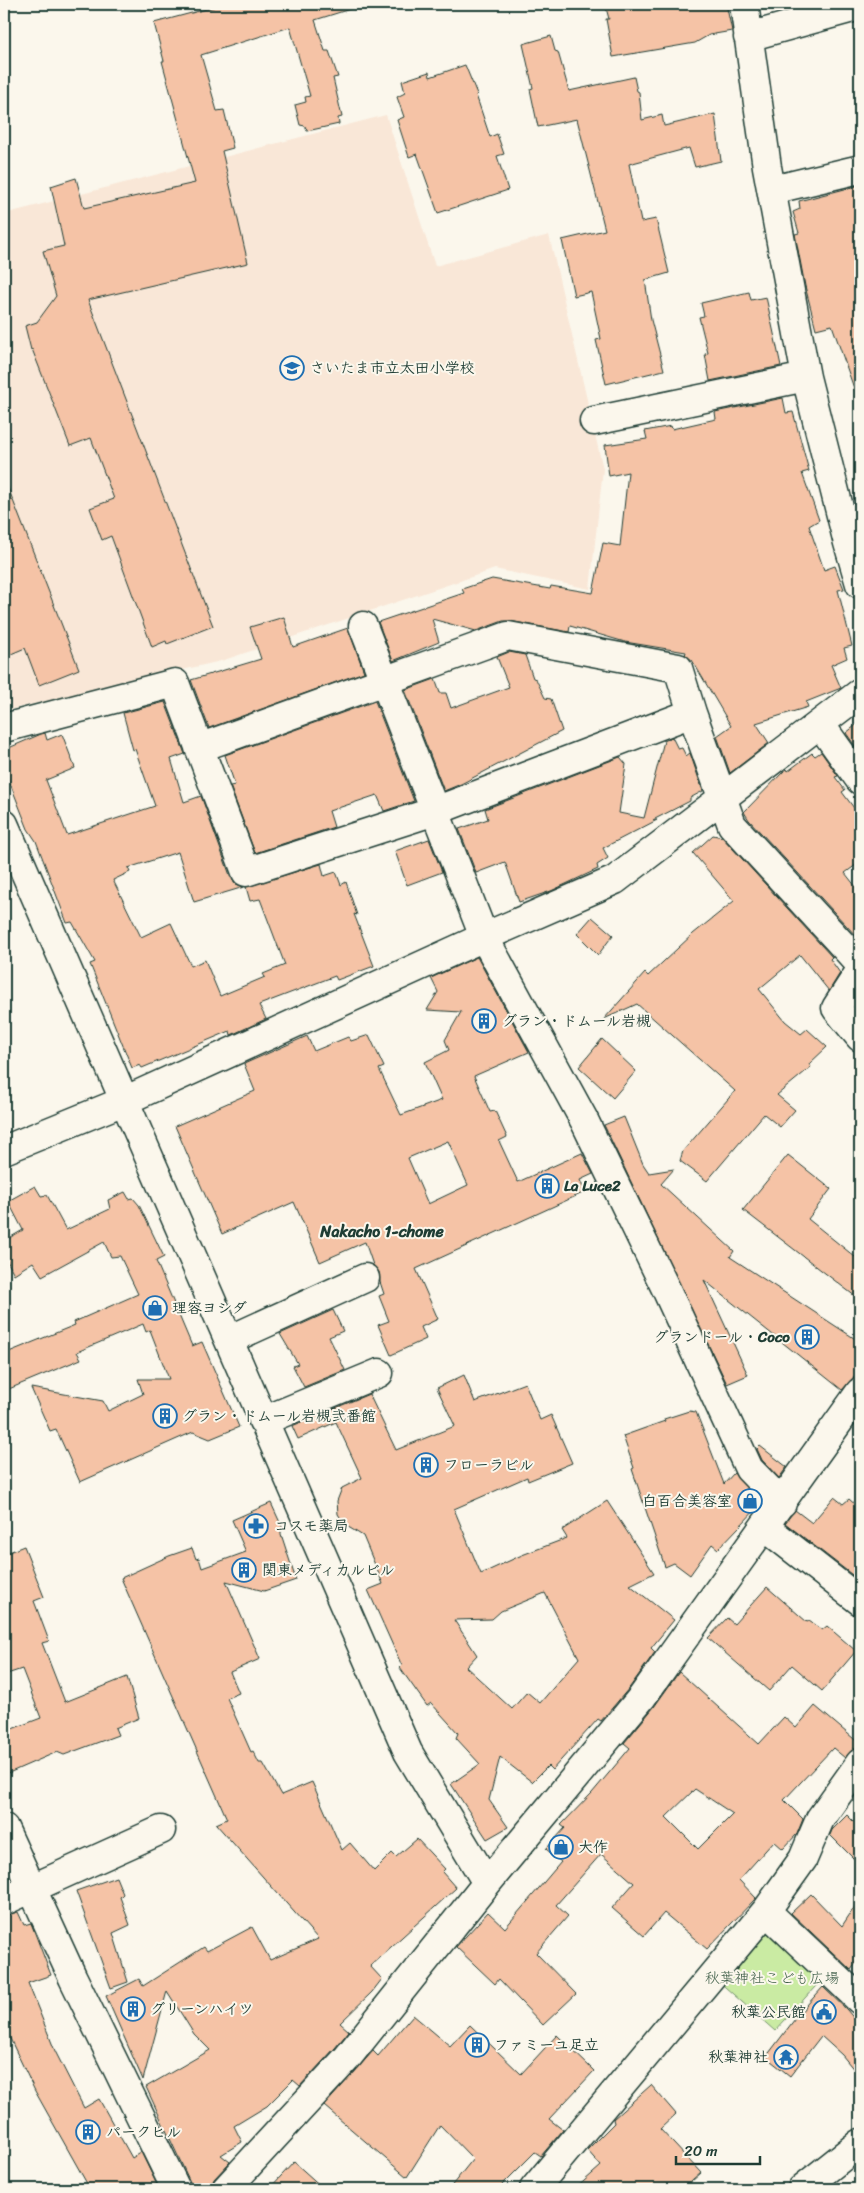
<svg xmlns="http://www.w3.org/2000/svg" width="864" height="2193" font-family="Sriracha,'Klee One',sans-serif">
<rect width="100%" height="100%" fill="#fbf7ec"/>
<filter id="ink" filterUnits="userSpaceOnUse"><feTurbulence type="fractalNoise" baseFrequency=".02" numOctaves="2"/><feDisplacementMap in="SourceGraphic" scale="10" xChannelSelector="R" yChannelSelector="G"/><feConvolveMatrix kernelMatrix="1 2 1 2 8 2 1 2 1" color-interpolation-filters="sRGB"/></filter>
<g filter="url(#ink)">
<path fill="#f9e7d7" d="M386,115L435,266L549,235L603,469L590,589L495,569L221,661L4,711V214Z"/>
<path fill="#caeba3" stroke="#74946c" d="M778,1929L825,1976L775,2031L717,1980L761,1930Z"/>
<path fill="#f5c3a6" stroke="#1f3d34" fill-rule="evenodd" d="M213,4H349L350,9L315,20L325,51H329L338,77L333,78L342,117L338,118L339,124L307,131L305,126L300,125L295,105L306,102L305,97L310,96L290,27L201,55L217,111L224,110L233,148L222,151L248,263L88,300L213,626L167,644L166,641L152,647L111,536L102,540L90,508L114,499L91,438L70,446L32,349L31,350L25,326L37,322L56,296L43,251L64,246L51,186L76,178L84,208L195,183L162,61H164L154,23L214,7Z
M605,4H726L732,31L709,35L695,43L613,57L606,19H609Z
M551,36L555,51L558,52L569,91L634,77L637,91L639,92L642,120L662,115L664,126L715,114L721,161L695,167L689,148L629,164L641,222L656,219L669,273L645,280L651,320L664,370L606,384L596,340L601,339L591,292L574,296L562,240L605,230L577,119L538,127L530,89L533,88L523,44Z
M465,65L477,94L476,95L490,137L497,134L504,154L497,156L508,190L438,213L417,154L409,157L397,120L404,117L397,97L405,93L402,81L429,72L430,77Z
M860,185V396L857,397L832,325L816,329L805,286L795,234L799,233L793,212L800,209L799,201Z
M749,292L751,300L766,297L781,366L710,381L705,354L708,353L699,317L704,316L701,303Z
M783,398L786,413L793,412L809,471L802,473L819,520L809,526L824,570L835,566L844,589L838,590L852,646L844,648L847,658L831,665L841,688L806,702L808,707L756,723L769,743L730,773L717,736L731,726L692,660L685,655L686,652L625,642L570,626L569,632L510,621H503L476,631L432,619L439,642L393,661L378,622L464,593L462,589L492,579L550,589L551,586L593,593L603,543L620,546L628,472L609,476L605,445L647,439L645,431L671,426L672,429L716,419L715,412Z
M4,480H5L79,669L39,685L25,648L4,657Z
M284,617L293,647L348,628L364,672L209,728L191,680L261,659L250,627Z
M509,652L525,655L533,678L536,679L545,698L551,699L562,731L461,784L444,791L405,690L435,679L440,693H446L451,708L509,687L497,657Z
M375,701L414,801L384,811L377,795L329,811L334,827L255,853L230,786L235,785L225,755Z
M165,702L185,754L171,759L184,802L201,796L231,878L236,884L244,887L194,902L178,852L128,868L130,872L113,880L141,937L171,923L191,966L205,960L220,996L265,977L263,974L285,965L260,899L250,901L246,887L321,864L324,876L336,872L341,885L346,882L357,915L354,914L374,966L337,980L335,976L285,995L259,1005L266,1019L231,1035L230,1031L142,1068L140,1065L132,1068L90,964L95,962L72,922L67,923L36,841L28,829L4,768V750L41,734L45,733L47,740L62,734L75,768L46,780L67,835L155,806L135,749L133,750L123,713Z
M860,722V753L846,733Z
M672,737L678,749L682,748L686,756L690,753L703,791L690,798V801L653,820H657L603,848L608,858L597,865L598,869L551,891L519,902L505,862L476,873L459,829L488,819L485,809L620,757L626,764L619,813L644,818L664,741Z
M821,752L838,776L835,777L845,790L842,792L860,816V862L845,873L860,892V935L857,937L749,820L744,812L784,771L787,769L788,771L812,753L815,756Z
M713,835L722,837L832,957L830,959L840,973L829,991L800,955L759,989L785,1021L801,1034L807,1029L827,1047L809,1064L811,1067L777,1095L795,1110L780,1127L764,1114L707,1181L680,1161L683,1151L735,1091L637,1004L604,1019L645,973L648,976L693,934L734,901L693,853Z
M429,839L442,872L407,885L395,851Z
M592,917L613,935L598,955L577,934Z
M477,957L529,1052L474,1076L490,1112L495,1111L507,1137L499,1141L518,1182L582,1153L593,1174L580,1180L585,1192L416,1269L438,1319L421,1327L426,1339L391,1355L378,1325L389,1321L379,1296L384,1294L380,1282L379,1272L373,1265L365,1242L320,1262L294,1202L222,1234L175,1126L255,1091L244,1064L307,1036L314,1051L348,1037L351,1041L369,1035L384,1067L379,1069L401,1115L442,1100L425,1062L449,1050L445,1040L461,1012L427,1010L438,992L431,978ZM448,1141L468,1185L428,1204L408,1158Z
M602,1039L636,1071L613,1098L579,1067Z
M624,1117L643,1164L649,1173L674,1169L661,1184L734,1251L730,1257L860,1342V1370L842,1390L704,1280L748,1375L727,1384L604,1125Z
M788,1155L831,1189L808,1219L860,1261V1300L743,1210Z
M35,1186L41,1196L47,1195L66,1230L110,1209L108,1200L125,1192L129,1199L133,1198L139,1205L164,1257L156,1261L192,1346L202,1342L239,1427L210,1439L193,1432L80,1482L56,1429L50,1431L31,1388L103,1401L108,1411L143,1394L138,1379H169L150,1330L146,1332L143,1324L77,1352L81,1359L4,1391V1354L75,1325L74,1322L138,1294L120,1256L111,1257L104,1242L42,1276L33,1262L14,1274L4,1255V1241L23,1230L8,1201Z
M333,1310L343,1331L329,1337L345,1370L304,1387L293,1366L298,1364L280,1334Z
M464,1375L475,1402L525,1383L540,1420L551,1415L572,1463L528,1481L527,1477L454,1509L481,1574L522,1555L567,1538L562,1530L607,1501L654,1573L630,1585L674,1620L651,1648L655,1652L630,1687L601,1721L598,1719L552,1770L548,1766L532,1782L500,1757L489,1800L508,1827L487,1839L451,1784L480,1764L456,1738L458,1733L431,1703L427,1706L400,1668L402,1666L368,1590L383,1584L363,1536L345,1525L338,1514L337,1501L342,1488L362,1478L336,1422L298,1439L292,1426L369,1394L396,1450L455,1426L437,1388ZM545,1593L579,1658L540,1703L527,1692L512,1709L466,1667L477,1655L454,1620L492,1619L501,1611Z
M689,1411L696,1412L724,1484L734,1473L761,1504L718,1549L712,1544L690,1575L674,1563L665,1567L632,1469L634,1468L623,1436L665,1421L664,1419Z
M760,1446L787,1467L779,1478L762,1460L757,1449Z
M834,1497L843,1504L849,1499L860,1509V1581L785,1523L795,1510L812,1523Z
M271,1503L283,1529L281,1530V1534L296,1580L264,1591L226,1581L260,1659L230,1672L239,1693L227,1698L251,1752L253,1751L259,1763H263L281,1795L312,1782L342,1850L350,1843L374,1871L392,1853L396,1857L417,1839L445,1869L442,1872L456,1888L370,1966L382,1979L372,1992L340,2023L349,2031L335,2048L300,2086L293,2080L267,2106L234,2126L242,2142L221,2155L230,2162L214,2179L211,2189H191L190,2182L146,2087L210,2050L194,2034L167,1991L143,2080L106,1996L139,1979L143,1986L204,1947L207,1951L252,1927L270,1960L318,1939L216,1824L227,1819L121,1578L169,1556L192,1548L196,1559L199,1558L202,1568L246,1552L232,1520Z
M24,1546L44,1597L34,1601L49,1641L42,1643L65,1702L127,1677L139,1718L115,1728L118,1735L64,1755L57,1752L4,1775V1732L41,1718L22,1669L4,1675V1554Z
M767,1587L807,1622L809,1621L822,1630L827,1626L856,1651L822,1691L792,1665L769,1691L708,1638L727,1618L734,1624Z
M679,1672L759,1744L784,1717L796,1728L815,1706L860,1744V1748L853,1749L845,1758L833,1748L784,1800L803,1819L797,1834L783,1849L774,1841L739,1880L756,1898L707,1949L664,1913L644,1936L612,1908L634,1883L601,1854L556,1905L568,1916L536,1953L576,1994L543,2025L499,1979L495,1984L456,1947L488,1912L505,1928L561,1862L546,1849L565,1828L561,1825L592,1793L630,1748L624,1743L654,1707ZM695,1789L733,1814L698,1849L666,1817Z
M847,1815L860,1828V1865L830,1835L832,1830Z
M116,1877L123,1894L120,1897L130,1925L113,1933L128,1982L111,1988L76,1891Z
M811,1894L842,1926L860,1899V1957L851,1970L791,1913Z
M18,1912L24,1925L31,1923L51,1975L28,1983L55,2051L84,2108L99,2099L132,2158L141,2152L159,2189H90L35,2091L4,2026V1916Z
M823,1987L847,2010L860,2026V2077L842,2055L821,2036L790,2076L766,2057L798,2015Z
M413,2015L450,2046L470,2025L521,2074L557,2035L594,2071L549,2119L563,2130L541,2156L535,2152L498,2189H449L473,2159L440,2125L407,2177L324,2106L373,2051L378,2056Z
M651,2085L676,2114L660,2129L701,2173L683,2189H575L601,2166L587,2150L614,2123L613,2119Z
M294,2162L324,2189H269Z"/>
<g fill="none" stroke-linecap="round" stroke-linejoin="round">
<g stroke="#1f3d34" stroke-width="31">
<path id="minor" d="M744,4L767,167L806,377L848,543L860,584
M748,37L860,6
M772,190L860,169
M594,421L806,377
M363,626L484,937L584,1120L666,1289L749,1469L782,1503
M692,713L732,825L860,964
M820,724L860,780
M4,728L175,683L246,872L435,811L692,713L678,668L508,636L199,748
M4,824L408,1752L487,1883
M860,971L836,1008L860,1037
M4,1150L124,1101L484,937L615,880L860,693
M229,1340L365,1278
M263,1421L379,1373
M765,1527L860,1601
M4,1828L73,1978L176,2189
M4,1901L161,1830
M766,1911L860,2000
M226,2189L347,2058L487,1883L642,1697L860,1392
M534,2189L766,1911L803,1859L820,1819L860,1763"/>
</g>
<g stroke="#1f3d34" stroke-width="31">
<path id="secondary" d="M802,2189L860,2143"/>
</g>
<use href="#minor" stroke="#fbf7ec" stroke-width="28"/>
<use href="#secondary" stroke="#fbf7ec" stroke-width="28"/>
</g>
</g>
<defs>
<g id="school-ring" transform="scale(1.25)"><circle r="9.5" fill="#fbf7ec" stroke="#1f6fb2" stroke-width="1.5"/><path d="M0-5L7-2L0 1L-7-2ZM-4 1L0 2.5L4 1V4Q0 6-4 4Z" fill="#1f6fb2"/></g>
<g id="building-ring" transform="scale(1.25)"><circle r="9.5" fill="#fbf7ec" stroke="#1f6fb2" stroke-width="1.5"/><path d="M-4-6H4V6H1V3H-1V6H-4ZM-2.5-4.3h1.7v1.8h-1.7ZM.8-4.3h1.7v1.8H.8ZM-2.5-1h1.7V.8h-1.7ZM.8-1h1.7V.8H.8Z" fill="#1f6fb2"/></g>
<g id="shop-ring" transform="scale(1.25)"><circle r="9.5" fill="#fbf7ec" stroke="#1f6fb2" stroke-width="1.5"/><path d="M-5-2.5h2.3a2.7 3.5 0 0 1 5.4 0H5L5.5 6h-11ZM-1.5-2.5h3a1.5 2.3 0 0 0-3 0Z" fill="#1f6fb2"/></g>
<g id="pharmacy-ring" transform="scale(1.25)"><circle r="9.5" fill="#fbf7ec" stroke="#1f6fb2" stroke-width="1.5"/><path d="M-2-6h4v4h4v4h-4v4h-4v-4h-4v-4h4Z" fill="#1f6fb2"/></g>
<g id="civic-ring" transform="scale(1.25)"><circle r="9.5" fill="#fbf7ec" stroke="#1f6fb2" stroke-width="1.5"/><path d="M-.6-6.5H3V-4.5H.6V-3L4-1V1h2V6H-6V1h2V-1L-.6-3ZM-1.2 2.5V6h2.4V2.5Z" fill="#1f6fb2"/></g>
<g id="temple-ring" transform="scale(1.25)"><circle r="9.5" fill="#fbf7ec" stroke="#1f6fb2" stroke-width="1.5"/><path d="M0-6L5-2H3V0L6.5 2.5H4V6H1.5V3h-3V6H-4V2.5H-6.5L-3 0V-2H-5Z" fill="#1f6fb2"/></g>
</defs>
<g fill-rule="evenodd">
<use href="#school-ring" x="292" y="368"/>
<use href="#building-ring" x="484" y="1021"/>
<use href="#building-ring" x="547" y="1186"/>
<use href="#shop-ring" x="155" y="1308"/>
<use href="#building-ring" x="807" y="1337"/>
<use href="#building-ring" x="165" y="1416"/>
<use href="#building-ring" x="426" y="1465"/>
<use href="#shop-ring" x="750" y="1501"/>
<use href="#pharmacy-ring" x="256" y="1526"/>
<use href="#building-ring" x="244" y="1570"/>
<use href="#shop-ring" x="561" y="1847"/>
<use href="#building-ring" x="133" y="2009"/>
<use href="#civic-ring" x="824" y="2012"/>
<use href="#building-ring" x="477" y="2045"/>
<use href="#temple-ring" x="786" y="2057"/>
<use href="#building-ring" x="88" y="2132"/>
</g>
<g text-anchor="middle" stroke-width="4" stroke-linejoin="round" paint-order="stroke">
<g font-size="15" font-weight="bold" fill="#1f3d34" stroke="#fbf7ec" text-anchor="start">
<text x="310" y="373">さいたま市立太田小学校</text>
<text x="502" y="1026">グラン・ドムール岩槻</text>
<text x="564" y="1191">La Luce2</text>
<text x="172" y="1313">理容ヨシダ</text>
<text x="790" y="1342" text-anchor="end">グランドール・Coco</text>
<text x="182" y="1421">グラン・ドムール岩槻弐番館</text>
<text x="444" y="1470">フローラビル</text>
<text x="732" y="1506" text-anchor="end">白百合美容室</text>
<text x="274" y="1531">コスモ薬局</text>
<text x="262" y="1575">関東メディカルビル</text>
<text x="578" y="1852">大作</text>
<text x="150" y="2014">グリーンハイツ</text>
<text x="806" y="2017" text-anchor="end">秋葉公民館</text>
<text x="494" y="2050">ファミーユ足立</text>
<text x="768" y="2062" text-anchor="end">秋葉神社</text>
<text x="106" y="2137">パークヒル</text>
</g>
<g font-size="15" fill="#41604a" stroke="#fbf7ec">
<text x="772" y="1983">秋葉神社こども広場</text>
</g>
<g font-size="16" font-weight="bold" fill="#1f3d34" stroke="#fbf7ec">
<text x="382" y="1237">Nakacho 1-chome</text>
</g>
</g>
<rect width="864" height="2193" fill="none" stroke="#fbf7ec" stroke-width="20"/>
<rect x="10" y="10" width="844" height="2173" fill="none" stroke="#1f3d34" stroke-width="2" filter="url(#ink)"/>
<path d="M676 2156v8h84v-8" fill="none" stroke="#1f3d34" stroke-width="2.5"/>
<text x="684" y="2156" font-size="15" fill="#1f3d34" stroke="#fbf7ec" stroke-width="4" paint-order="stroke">20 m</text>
</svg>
